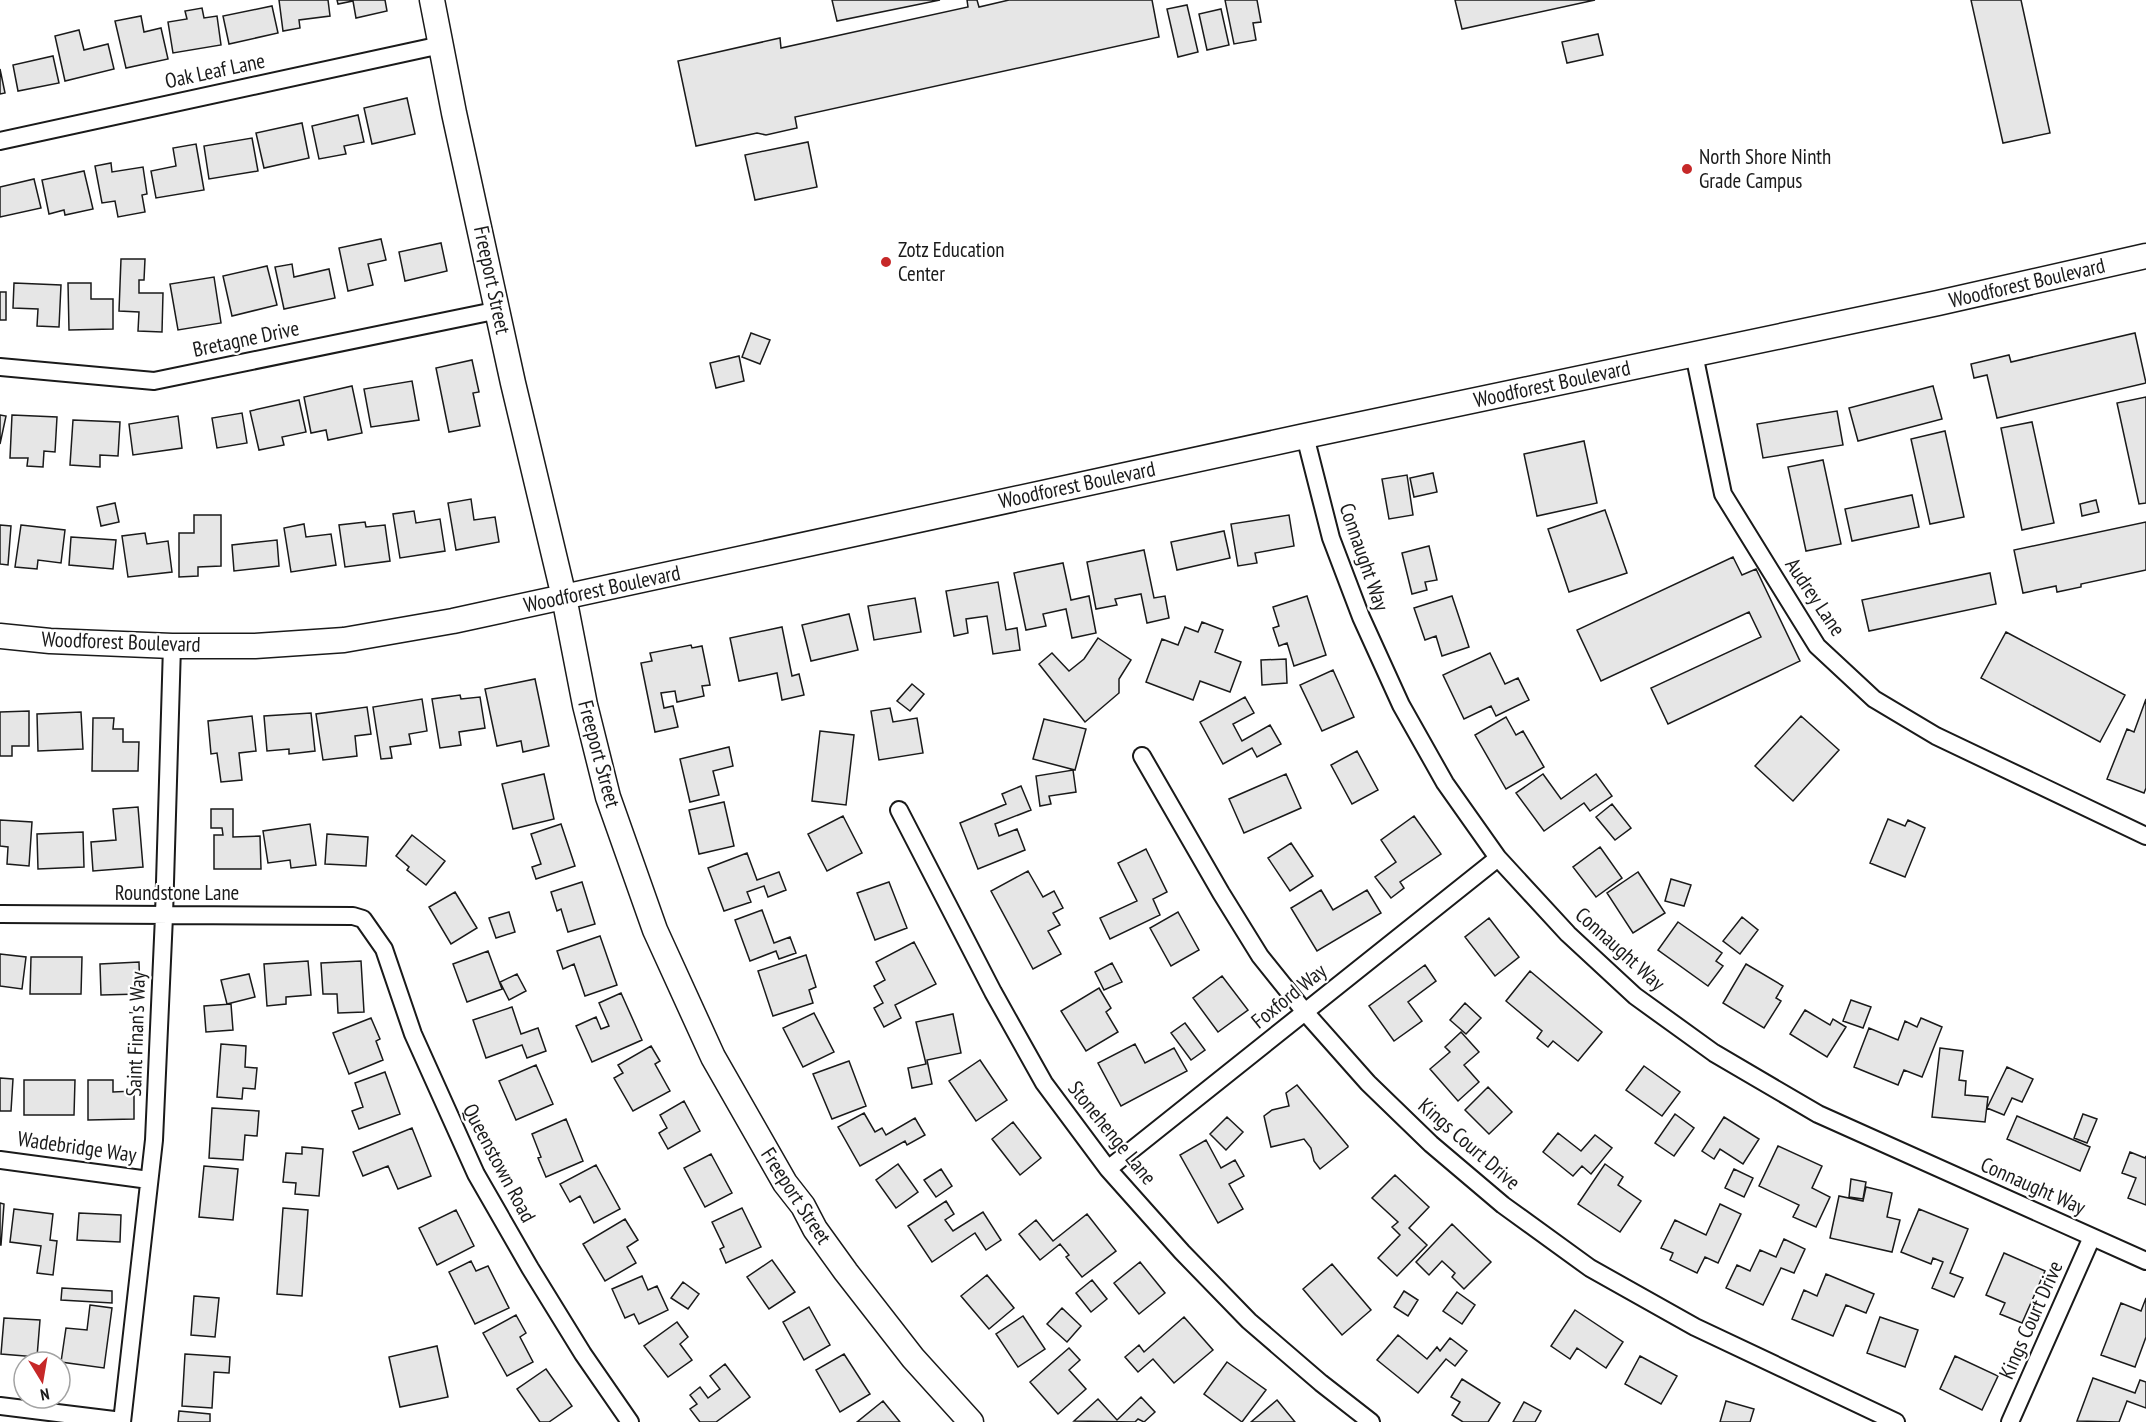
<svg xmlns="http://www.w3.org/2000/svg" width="2146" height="1422" font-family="'PT Sans Narrow',sans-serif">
<rect width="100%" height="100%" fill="#fff"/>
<path fill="#e6e6e6" stroke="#1a1a1a" stroke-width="1.5" d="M279,0H328L330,16L299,20L300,28L283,31Z
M337,0H385L387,11L356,18L353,1L338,4Z
M832,0H940L837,21Z
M967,0H977L979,7L1009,0H1152L1159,37L795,117L797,128L766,135L757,133L696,146L678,61L780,38L781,48L968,7Z
M1225,0H1257L1261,22L1253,23L1256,40L1234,44Z
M1455,0H1595L1462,29Z
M1971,0H2021L2050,133L2003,143Z
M1187,5L1198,52L1178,57L1167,9Z
M272,6L278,33L229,44L223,16Z
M202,8L204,18L217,16L221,45L173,53L168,22L187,19L185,11Z
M1221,9L1229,45L1207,50L1199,14Z
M141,16L144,32L161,28L168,59L126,68L115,21Z
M79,30L84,50L108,44L114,69L65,81L55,36Z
M1598,34L1603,55L1567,63L1562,42Z
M53,56L59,83L18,91L13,65Z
M0,69L5,93L0,94Z
M407,98L415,134L372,144L364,108Z
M358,115L364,142L344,146L346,154L319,159L312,126Z
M302,123L309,158L264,168L256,133Z
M252,138L258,171L209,179L204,146Z
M808,142L817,187L755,200L745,155Z
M196,144L204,190L156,198L151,171L176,166L173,148Z
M111,163L112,172L143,167L147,194L142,195L145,212L118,217L115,201L102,203L95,166Z
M84,171L93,209L65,215L64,210L49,214L42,180Z
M34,179L41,208L0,217V187Z
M381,239L386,260L368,264L373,285L348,291L339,248Z
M441,243L447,271L405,281L399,252Z
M121,259H145L144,280H139V293H163L162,332L138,331L139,312L119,311Z
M292,264L294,277L329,269L335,298L284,309L275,267Z
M267,266L277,305L232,316L223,276Z
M214,277L221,323L178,330L170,284Z
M14,283L61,285L59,327L37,326L38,309L13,308Z
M68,283H91V299H113V329L69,330Z
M0,292H6V320H0Z
M751,333L770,340L760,364L742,357Z
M2135,333L2146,383L1997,418L1987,375L1974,378L1971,364L2009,355L2011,362Z
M739,356L744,381L716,388L710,363Z
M472,360L479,392L473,393L480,426L449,432L436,368Z
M412,381L419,420L371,427L364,389Z
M352,386L362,433L328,440L326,430L311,433L304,397Z
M1933,386L1942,419L1858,441L1849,408Z
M2146,397V503L2139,504L2117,403Z
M299,400L306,432L282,437L284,445L259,450L250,411Z
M1837,411L1843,445L1763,458L1757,424Z
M242,413L247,443L217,448L212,418Z
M0,415L6,416L0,444Z
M12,415L57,417L55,452L44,451L43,467L27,466L28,458H10Z
M178,416L182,448L133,455L129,424Z
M73,420L120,422L118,456L100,455V467L70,465Z
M2032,422L2054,523L2022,530L2001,428Z
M1945,431L1964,517L1930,524L1911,439Z
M1584,441L1597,503L1537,516L1524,454Z
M1823,460L1841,544L1806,551L1788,467Z
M1433,473L1437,492L1414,497L1410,478Z
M1407,475L1413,515L1389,519L1382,479Z
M1912,495L1919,527L1852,541L1845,509Z
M471,499L474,520L495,517L499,542L456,550L448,503Z
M2096,500L2099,512L2082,516L2080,504Z
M115,503L119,522L101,526L97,507Z
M1605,510L1627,573L1569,592L1548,529Z
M414,511L416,523L440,519L445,551L400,558L393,514Z
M194,515H221V566L198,567V576L179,577V533H194Z
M1289,515L1294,546L1255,553L1257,563L1238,566L1231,524Z
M365,522L366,527L385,525L390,561L345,567L339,525Z
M2146,522V570L2081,584V587L2057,592L2056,586L2023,593L2014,550Z
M304,524L306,537L331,534L336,565L291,572L284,528Z
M0,525L11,526L8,565L0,564Z
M21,525L65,530L61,563L38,560L37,569L15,567Z
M1224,531L1230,558L1177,570L1171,542Z
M145,533L147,544L168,541L172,572L128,577L122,536Z
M71,537L116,540L113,569L69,565Z
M277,540L279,566L234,571L232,545Z
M1429,546L1437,580L1425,582L1427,590L1412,594L1402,553Z
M1144,550L1154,598L1165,596L1169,618L1147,623L1141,594L1115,599L1117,605L1096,609L1087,562Z
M1733,557L1742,575L1756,569L1800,661L1668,724L1651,688L1761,637L1749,612L1601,681L1577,630Z
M1063,563L1071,600L1089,596L1096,633L1072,638L1066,609L1043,614L1046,626L1026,630L1014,573Z
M1990,573L1996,604L1869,631L1862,600Z
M998,582L1006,630L1017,628L1020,650L993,654L987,616L966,619L968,633L954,636L946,591Z
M1307,596L1326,655L1294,666L1287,643L1279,646L1273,628L1279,626L1273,607Z
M1452,596L1469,647L1442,656L1436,636L1425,640L1414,608Z
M915,598L921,632L874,640L868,606Z
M849,614L858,650L811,661L802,625Z
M1202,622L1223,630L1215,652L1241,662L1230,692L1200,681L1193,700L1146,682L1162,639L1178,645L1185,627L1198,632Z
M782,627L792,676L799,674L804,695L782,700L777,673L739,681L730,638Z
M2006,632L2125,695L2100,742L1981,678Z
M1098,638L1131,660L1119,679V693L1085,722L1039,664L1052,653L1069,671L1084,659Z
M691,645L692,648L702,646L710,685L702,686L704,696L677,702L675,691L661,693L664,708L673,706L678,727L655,732L641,663L652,661L650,653Z
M1490,653L1505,684L1518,678L1529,700L1496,716L1491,706L1464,719L1443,675Z
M1286,659L1287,683L1262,685L1261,660Z
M1333,670L1354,717L1322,731L1300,685Z
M535,679L549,746L523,752L521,741L497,746L485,689Z
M912,684L924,694L910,711L897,701Z
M460,695L461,699L480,697L485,728L459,732L461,745L440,748L432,699Z
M1245,697L1254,713L1233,724L1242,741L1270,725L1281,744L1257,757L1252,748L1223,764L1200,722Z
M422,699L427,731L409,734L411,744L390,747L392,758L381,759L373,707Z
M2146,699V788L2144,793L2107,779L2127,729L2134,732Z
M367,707L371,734L355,736L357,756L323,760L316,714Z
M890,708L893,722L917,718L923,753L879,760L871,711Z
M29,711V746H12V756H0V712Z
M81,712L83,749L38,751L37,714Z
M311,713L315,751L289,754V749L267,751L264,716Z
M252,716L256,751L239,753L242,780L221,782L217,753L211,754L208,721Z
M1801,716L1839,750L1793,801L1755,766Z
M1506,717L1516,735L1523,731L1544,767L1506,789L1475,735Z
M93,718H114L113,729H123V742H139L138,771H92Z
M1044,719L1086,729L1075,770L1033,759Z
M820,731L854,735L846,805L812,801Z
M729,747L733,766L713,771L719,795L690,802L680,759Z
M1357,751L1378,790L1352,804L1331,765Z
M1073,770L1076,792L1049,796L1051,804L1040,806L1036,776Z
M544,774L554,819L513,829L502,784Z
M1286,774L1301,808L1244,833L1229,799Z
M1543,774L1561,799L1596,774L1612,796L1590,811L1584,803L1544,831L1516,793Z
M1021,786L1031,810L995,824L999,836L1017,829L1025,850L978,869L960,823L1006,804L1002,794Z
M724,802L734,846L699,854L689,810Z
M1612,804L1631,828L1615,840L1596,817Z
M138,807L143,867L93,871L91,842L116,840L113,809Z
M211,809H233V837L260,836L261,869H214V835H223L222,828H211Z
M843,816L862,853L827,871L808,834Z
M1414,816L1441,854L1400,882L1404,888L1391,898L1375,877L1396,862L1381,840Z
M1888,819L1905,826L1908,820L1925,828L1905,877L1870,863Z
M0,820L32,822L29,866L7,864L8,847L0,846Z
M310,824L316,865L291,868L290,860L268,863L263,831Z
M561,824L575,866L536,879L532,867L541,864L531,834Z
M83,832L84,867L38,869L37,834Z
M327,834L368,837L366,866L325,864Z
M412,835L445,861L426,885L407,870L409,867L396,856Z
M1291,843L1313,876L1290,891L1268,858Z
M1600,847L1622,878L1596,897L1573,867Z
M1146,849L1167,892L1153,899L1160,915L1110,939L1100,918L1137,901L1118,863Z
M747,853L757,880L779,872L786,890L768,897L764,886L747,892L751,902L724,911L708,868Z
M1028,871L1043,897L1054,891L1063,908L1053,913L1060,925L1048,931L1061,954L1033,969L991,891Z
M1638,872L1665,913L1633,933L1607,893Z
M1671,879L1691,885L1684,906L1665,901Z
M582,882L595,924L568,932L561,909L557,911L551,892Z
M889,882L907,928L875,940L857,893Z
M1321,890L1333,910L1367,890L1381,913L1317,951L1291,908Z
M455,892L477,928L451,944L429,907Z
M762,910L774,943L790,937L796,953L779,959L776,951L750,961L735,920Z
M509,912L515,932L496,938L489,918Z
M1178,912L1199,950L1171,966L1150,928Z
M1742,917L1758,930L1740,954L1723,941Z
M1489,918L1519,957L1495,976L1465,937Z
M1678,922L1722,953L1716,961L1723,966L1708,986L1658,950Z
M600,936L617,985L585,996L574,964L563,969L557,951Z
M914,942L936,984L895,1005L901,1018L884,1027L874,1008L883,1003L874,986L885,980L876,962Z
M488,951L502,989L467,1002L453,964Z
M0,954L26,957L22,989L0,986Z
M806,955L816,987L809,990L813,1003L773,1016L758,971Z
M31,957H82L81,994H30Z
M308,961L311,995L286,997V1004L267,1006L264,964Z
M361,961L364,1012L338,1013L337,994H323L321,963Z
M139,962L140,994L101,995L100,964Z
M1112,963L1122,982L1104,990L1095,972Z
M1746,964L1783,986L1776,998L1781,1001L1764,1028L1723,1003Z
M1425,965L1436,981L1408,1002L1422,1021L1394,1041L1369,1006Z
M1530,971L1602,1032L1578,1061L1553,1041L1548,1047L1537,1038L1542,1031L1506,1001Z
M249,974L255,997L227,1004L221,980Z
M517,974L526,991L509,1000L500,982Z
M1222,976L1248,1010L1218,1032L1193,998Z
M1099,988L1111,1008L1106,1012L1118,1032L1086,1051L1061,1011Z
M621,993L642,1040L592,1062L576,1026L596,1017L601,1029L609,1026L599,1003Z
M1851,1000L1871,1007L1863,1028L1843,1021Z
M1465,1003L1481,1018L1466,1034L1450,1020Z
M231,1004L233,1030L206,1032L204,1006Z
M512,1007L521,1034L538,1028L546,1051L527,1058L522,1045L486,1058L473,1020Z
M1805,1010L1830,1025L1833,1019L1846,1027L1827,1057L1790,1034Z
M814,1013L834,1052L803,1067L783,1028Z
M953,1014L961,1053L927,1060L932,1084L912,1088L908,1068L926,1064L916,1022Z
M371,1018L380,1039L376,1041L383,1060L349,1074L333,1033Z
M1921,1018L1942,1027L1922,1077L1904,1070L1898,1085L1854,1067L1869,1028L1898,1040L1905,1021L1917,1027Z
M1185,1023L1205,1050L1191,1060L1171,1033Z
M1461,1032L1479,1052L1464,1065L1479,1082L1458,1101L1430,1069L1450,1052L1445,1047Z
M221,1044L246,1046L245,1067L257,1068L255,1089L243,1088L242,1099L217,1097Z
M1135,1044L1145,1063L1174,1048L1187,1071L1121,1106L1098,1063Z
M651,1046L660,1061L655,1064L670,1091L633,1111L614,1078L623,1073L618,1065Z
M1940,1048L1963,1051L1959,1080L1966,1081L1965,1095L1988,1097L1985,1122L1932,1117Z
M980,1060L1007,1100L976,1121L949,1081Z
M849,1061L866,1106L832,1119L813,1074Z
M536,1065L553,1104L516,1120L499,1081Z
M1644,1066L1680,1092L1662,1116L1626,1090Z
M2007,1067L2033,1079L2022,1102L2012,1098L2004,1115L1987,1108Z
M385,1072L400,1114L359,1129L352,1111L363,1107L355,1083Z
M0,1078L13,1079L11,1111H0Z
M24,1080H75L74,1115H24Z
M88,1080H113V1092L134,1091V1119L88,1120Z
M1297,1085L1348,1146V1147L1320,1169L1314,1161L1311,1148L1304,1139L1271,1147L1264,1116L1272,1110L1289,1106L1286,1093Z
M1488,1087L1512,1112L1489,1134L1465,1110Z
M684,1101L700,1131L668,1149L659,1133L667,1128L660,1115Z
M212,1108L259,1111L257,1136L245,1135L243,1160L209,1158Z
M864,1113L875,1132L882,1128L886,1135L915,1118L925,1135L907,1145L905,1141L860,1166L838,1127Z
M1675,1114L1694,1128L1674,1156L1655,1143Z
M2083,1114L2097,1119L2087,1143L2074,1138Z
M2017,1116L2090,1147L2080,1171L2007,1139Z
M1227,1117L1243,1132L1226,1150L1210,1134Z
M1724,1117L1759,1139L1743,1164L1720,1149L1714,1159L1702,1151Z
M566,1119L583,1161L546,1177L538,1158L541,1157L532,1134Z
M1013,1122L1041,1158L1020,1175L992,1139Z
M412,1128L431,1176L398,1189L388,1166L363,1176L353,1152Z
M1558,1133L1581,1151L1595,1135L1612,1148L1591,1174L1582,1166L1573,1176L1543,1152Z
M1206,1140L1221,1168L1235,1160L1244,1176L1229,1184L1243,1209L1218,1223L1180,1155Z
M1778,1146L1822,1166L1812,1188L1830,1197L1816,1227L1793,1217L1799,1205L1759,1186Z
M302,1147L323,1149L319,1196L295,1194L296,1183L283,1182L286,1153L302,1154Z
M2130,1152L2145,1158L2146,1156V1205L2128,1198L2136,1178L2122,1173Z
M711,1154L732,1193L705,1207L684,1168Z
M898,1164L918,1192L896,1208L876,1180Z
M1605,1164L1623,1177L1618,1185L1641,1201L1620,1232L1578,1204Z
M596,1165L620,1209L594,1223L580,1196L570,1202L560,1184Z
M204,1166L238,1169L233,1220L199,1217Z
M941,1169L952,1186L936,1197L924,1180Z
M1734,1169L1753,1178L1744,1197L1725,1188Z
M1395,1175L1429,1207L1409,1228L1427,1245L1397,1276L1378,1258L1400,1235L1392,1227L1398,1222L1372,1198Z
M1851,1179L1866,1182L1863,1199L1849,1197Z
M1866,1187L1892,1193L1887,1217L1900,1220L1892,1252L1830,1238L1839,1196L1863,1201Z
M946,1201L954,1214L945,1220L953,1231L983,1212L1001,1240L986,1250L975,1233L932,1262L908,1226Z
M0,1203L4,1204L1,1245H0Z
M1720,1204L1741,1214L1718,1263L1705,1257L1697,1273L1670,1260L1673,1253L1661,1248L1675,1220L1706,1235Z
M283,1208L308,1210L302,1296L277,1294Z
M742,1208L761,1247L726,1263L720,1249L724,1247L712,1222Z
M14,1209L53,1214L50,1240L57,1241L53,1275L37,1273L41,1246L10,1242Z
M1919,1209L1968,1229L1950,1273L1963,1278L1954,1297L1932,1288L1943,1262L1933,1258L1931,1264L1901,1252Z
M456,1210L474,1246L437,1265L419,1228Z
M79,1213L121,1215L120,1242L77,1240Z
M1087,1214L1116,1251L1082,1277L1066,1257L1069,1255L1060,1244L1040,1260L1019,1234L1036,1220L1053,1241Z
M625,1219L638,1240L627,1247L636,1263L605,1281L583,1244Z
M1452,1224L1491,1262L1464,1289L1452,1277L1455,1273L1442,1261L1429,1275L1416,1262Z
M1784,1239L1805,1249L1794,1273L1781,1268L1763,1305L1726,1288L1737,1265L1750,1271L1760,1250L1776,1257Z
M2004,1253L2045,1271L2022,1323L2000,1314L2005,1303L1986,1295Z
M772,1260L795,1292L769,1309L747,1277Z
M471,1261L476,1271L488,1266L509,1308L475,1324L449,1272Z
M1140,1262L1165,1293L1139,1314L1114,1283Z
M1332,1264L1371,1310L1342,1335L1303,1289Z
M1826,1274L1874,1294L1866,1313L1846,1305L1833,1336L1792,1319L1804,1290L1817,1296Z
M987,1275L1014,1308L989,1329L961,1296Z
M642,1276L648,1290L657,1286L668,1310L639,1324L634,1314L625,1318L612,1289Z
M1092,1280L1107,1299L1091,1312L1076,1293Z
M683,1282L699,1294L688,1309L671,1298Z
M62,1288L112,1291V1303L61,1300Z
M1404,1291L1418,1300L1408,1316L1394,1307Z
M1457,1292L1475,1305L1462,1324L1443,1311Z
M194,1296L219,1298L215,1337L191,1335Z
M2146,1298V1337L2135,1367L2101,1355L2121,1303L2141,1311Z
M90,1305L112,1308L104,1368L61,1362L66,1328L87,1330Z
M809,1307L830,1345L804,1360L783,1322Z
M1062,1308L1081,1326L1067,1342L1047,1324Z
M1575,1310L1623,1342L1606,1368L1577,1348L1570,1359L1551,1346Z
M516,1315L526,1333L520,1337L533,1362L507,1376L483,1333Z
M1023,1316L1045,1349L1018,1367L996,1334Z
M1184,1317L1213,1350L1174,1383L1153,1359L1138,1372L1125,1357L1139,1345L1144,1352Z
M1880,1317L1918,1330L1905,1367L1867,1353Z
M4,1318L40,1320L37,1357L1,1354Z
M677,1322L688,1337L680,1344L692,1360L668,1377L644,1346Z
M1398,1335L1427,1359L1437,1347L1440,1351L1450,1338L1467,1351L1455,1366L1446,1359L1418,1393L1377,1360Z
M437,1346L448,1397L400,1407L389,1357Z
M1069,1348L1080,1360L1069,1370L1086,1389L1058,1414L1030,1382Z
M185,1354L230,1357L229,1373L214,1372L212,1408L182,1406Z
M844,1354L870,1394L840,1412L816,1370Z
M1640,1356L1677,1376L1661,1404L1625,1384Z
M1955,1356L1998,1376L1982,1410L1940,1389Z
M1227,1362L1266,1390L1242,1422L1204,1394Z
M725,1364L750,1397L716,1422H700L690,1409L697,1404L690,1395L700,1387L708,1398L720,1389L710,1376Z
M546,1369L572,1406L549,1422H540L517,1389Z
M2093,1378L2135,1393L2140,1380L2146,1382V1408L2127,1401L2119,1422L2077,1421Z
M1462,1379L1500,1403L1488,1422H1463L1452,1415L1460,1402L1451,1397Z
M1141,1397L1155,1412L1144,1422L1138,1419L1135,1422L1074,1421L1098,1399L1117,1420Z
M1277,1400L1295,1422H1251Z
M883,1401L900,1422H857Z
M1726,1401L1754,1409L1750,1422H1720Z
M1524,1402L1541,1411L1535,1422H1513Z
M179,1411L210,1414V1422H178Z"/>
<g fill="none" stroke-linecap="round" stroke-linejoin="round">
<g stroke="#1a1a1a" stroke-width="20">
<path id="minor" d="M0,141L441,45
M1694,354L1723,494L1817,646L1874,699L1936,736L2146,836
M0,367L154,381L499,310
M1305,436L1331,538L1361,617L1401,705L1445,783L1498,858L1568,934L1635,996L1714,1053L1818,1114L2146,1261
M1142,756L1221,893L1260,956L1305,1012L1368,1083L1431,1144L1503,1205L1590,1268L1695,1327L1896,1422
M899,810L993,992L1044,1083L1108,1169L1182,1252L1249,1321L1321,1383L1371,1422
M0,914L353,916L363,919L384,949L413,1034L476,1174L530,1268L583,1354L630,1422
M0,1160L149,1180
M1108,1169L1498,858
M0,1406L122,1421
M122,1422L154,1140L164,916L172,646
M2010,1422L2092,1237"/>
</g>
<g stroke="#1a1a1a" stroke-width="27">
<path id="secondary" d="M432,0L454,113L513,383L564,597L585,705L608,797L655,930L713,1057L785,1183L803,1206L815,1229L846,1272L913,1358L971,1422
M0,636L50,641L172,646H255L344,640L453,621L1305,436L1938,303L2146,256"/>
</g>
<use href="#minor" stroke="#fff" stroke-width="16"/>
<use href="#secondary" stroke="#fff" stroke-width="24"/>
</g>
<g fill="#c62828" stroke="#fff" stroke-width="2">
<circle cx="1687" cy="169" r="6"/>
<circle cx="886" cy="262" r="6"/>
</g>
<g text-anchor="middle" stroke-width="4.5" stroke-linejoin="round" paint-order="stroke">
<g font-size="21" fill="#1a1a1a" stroke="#fff">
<text transform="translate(215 71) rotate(-12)" y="7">Oak Leaf Lane</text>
<text transform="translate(492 280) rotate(78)" y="7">Freeport Street</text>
<text transform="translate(2027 283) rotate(-13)" y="7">Woodforest Boulevard</text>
<text transform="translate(246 339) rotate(-12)" y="7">Bretagne Drive</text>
<text transform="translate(1552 384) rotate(-12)" y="7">Woodforest Boulevard</text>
<text transform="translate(1077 485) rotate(-12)" y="7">Woodforest Boulevard</text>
<text transform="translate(1364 557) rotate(71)" y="7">Connaught Way</text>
<text transform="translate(602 589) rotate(-12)" y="7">Woodforest Boulevard</text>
<text transform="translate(1815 597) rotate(56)" y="7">Audrey Lane</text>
<text transform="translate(121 642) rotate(2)" y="7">Woodforest Boulevard</text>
<text transform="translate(599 754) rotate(75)" y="7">Freeport Street</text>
<text x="177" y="900">Roundstone Lane</text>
<text transform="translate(1620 949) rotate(42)" y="7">Connaught Way</text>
<text transform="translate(1289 996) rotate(-39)" y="7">Foxford Way</text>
<text transform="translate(136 1034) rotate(-88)" y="7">Saint Finan's Way</text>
<text transform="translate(1112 1133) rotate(51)" y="7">Stonehenge Lane</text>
<text transform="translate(1469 1144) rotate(41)" y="7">Kings Court Drive</text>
<text transform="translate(77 1147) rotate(8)" y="7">Wadebridge Way</text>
<text transform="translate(499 1163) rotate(62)" y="7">Queenstown Road</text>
<text transform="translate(2033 1186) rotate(24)" y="7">Connaught Way</text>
<text transform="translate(796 1196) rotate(57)" y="7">Freeport Street</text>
<text transform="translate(2031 1320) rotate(-66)" y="7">Kings Court Drive</text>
</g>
<g font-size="21" fill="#1a1a1a" stroke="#fff" text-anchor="start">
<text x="1699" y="164">North Shore Ninth<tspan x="1699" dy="24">Grade Campus</tspan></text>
<text x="898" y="257">Zotz Education<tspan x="898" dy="24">Center</tspan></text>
</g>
</g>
<g transform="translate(42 1380) rotate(169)"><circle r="28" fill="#ffffff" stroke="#a3a3a3" stroke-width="1.5"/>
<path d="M0-4.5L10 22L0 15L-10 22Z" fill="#c62828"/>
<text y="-9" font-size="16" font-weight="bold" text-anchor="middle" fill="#1a1a1a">N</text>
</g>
</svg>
